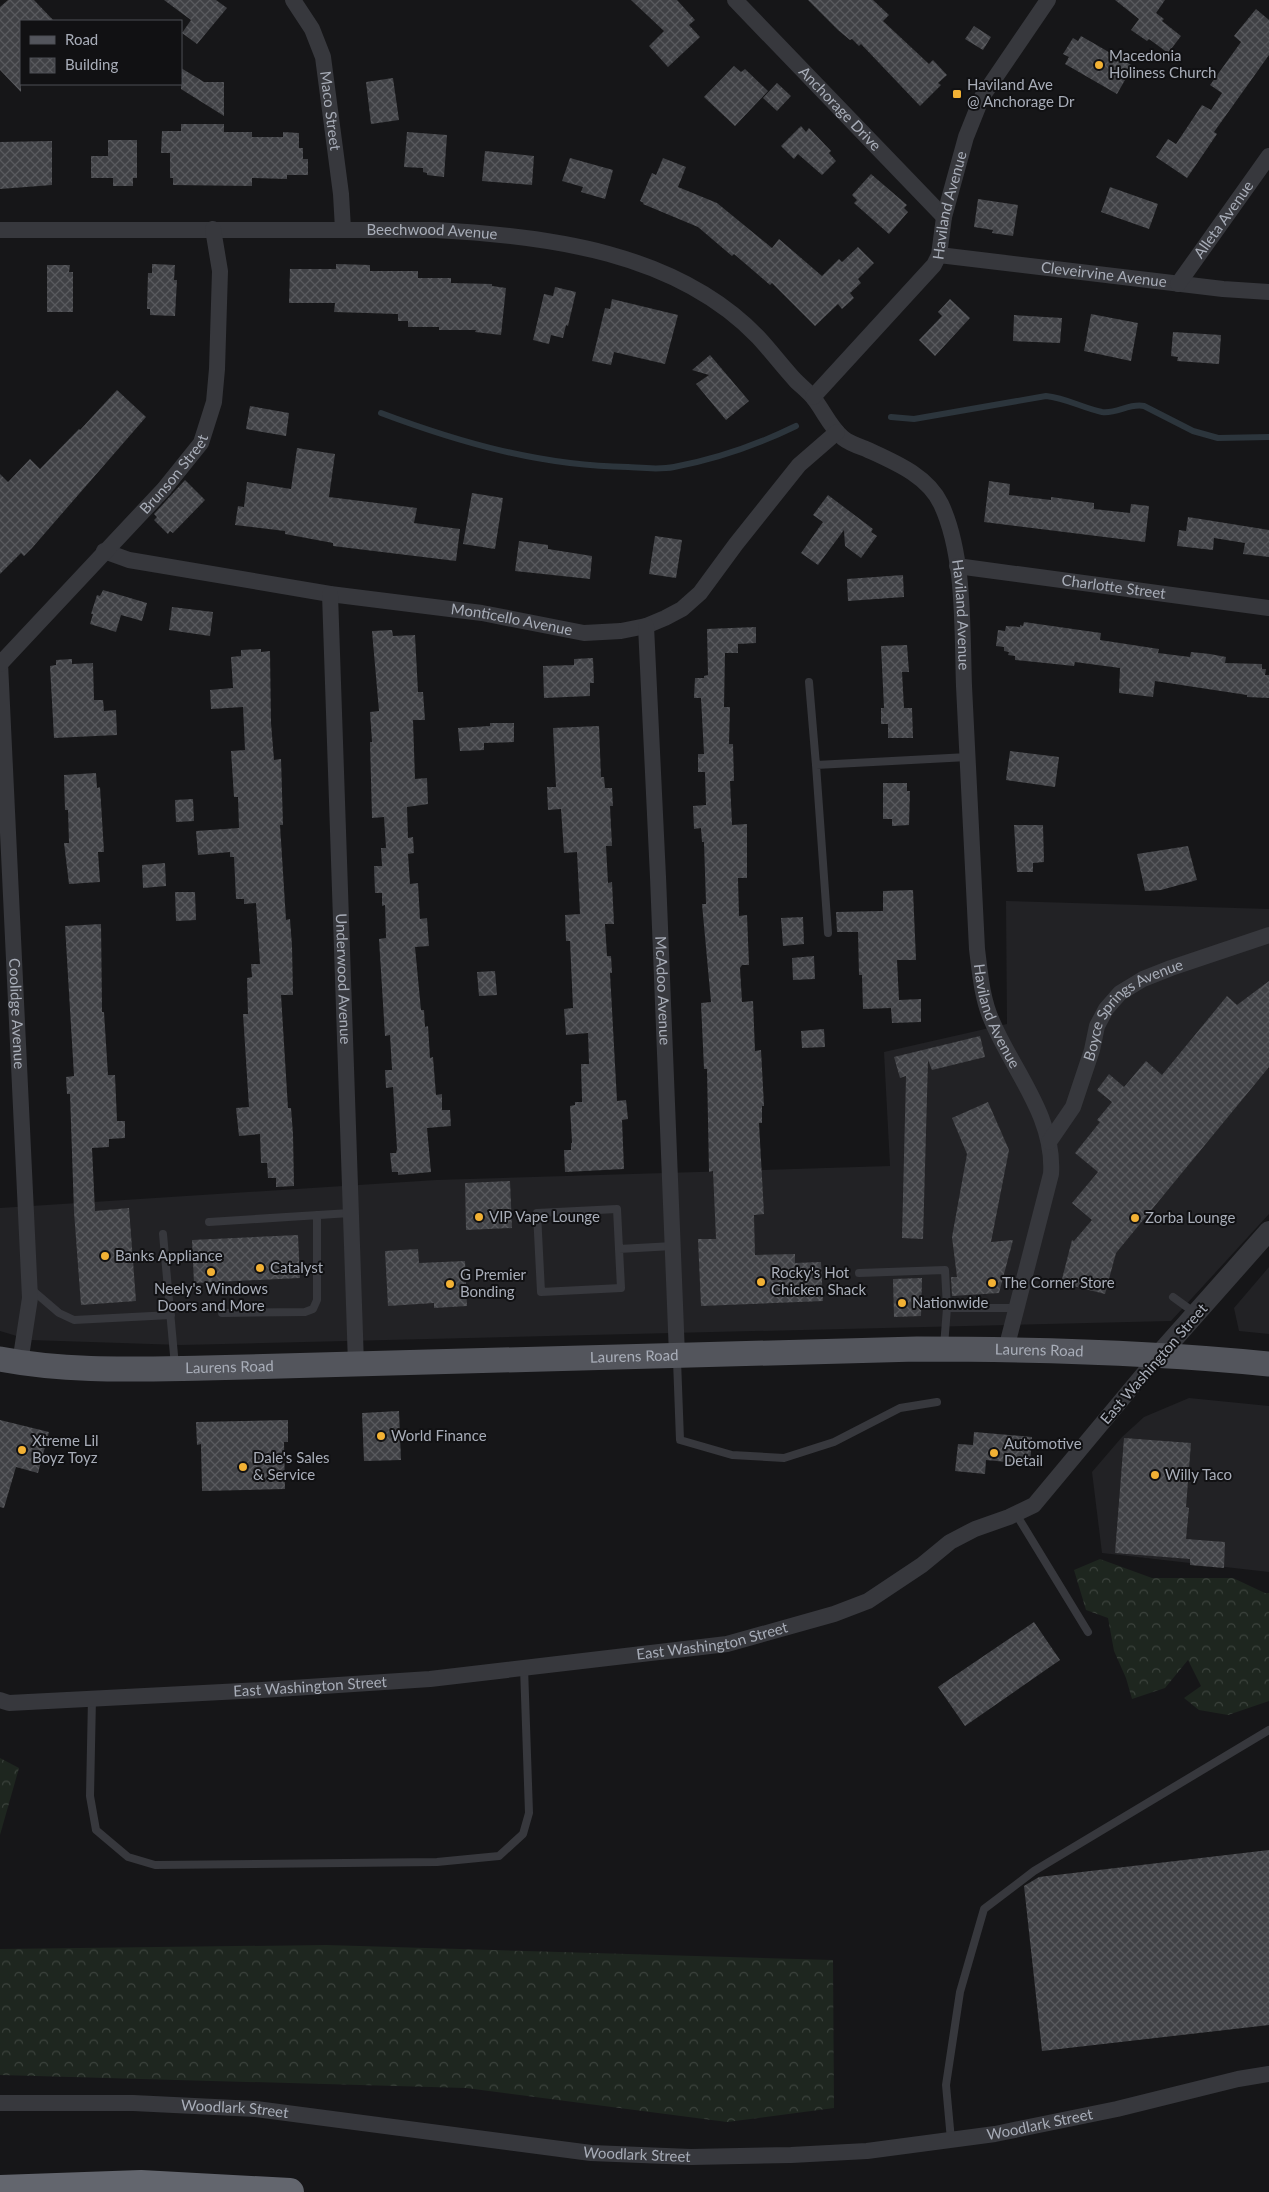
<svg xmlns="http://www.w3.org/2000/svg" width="1269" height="2192" font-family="Lato,sans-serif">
<defs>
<pattern id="forest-crowns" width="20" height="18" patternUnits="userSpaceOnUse" patternTransform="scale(1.25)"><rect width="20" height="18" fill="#1e261f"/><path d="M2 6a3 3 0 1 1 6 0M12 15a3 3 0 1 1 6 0" fill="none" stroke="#3c433d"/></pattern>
<pattern id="building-cross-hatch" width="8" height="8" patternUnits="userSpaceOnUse" patternTransform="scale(1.25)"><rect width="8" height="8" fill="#404145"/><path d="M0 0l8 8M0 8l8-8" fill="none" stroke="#595a5e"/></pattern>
</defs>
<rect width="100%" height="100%" fill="#161618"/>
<path fill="#222225" d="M1006,901L1269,909V1214L1171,1321L181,1345L30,1340L0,1331V1208L436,1180L890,1166L884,1052L1007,1024Z
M1269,1267V1334L1239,1331L1234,1308Z
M1189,1398L1269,1406V1572L1102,1553L1092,1472L1122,1437L1144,1417Z"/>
<path fill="url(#forest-crowns)" d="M1100,1559L1152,1578H1233L1265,1593H1269V1701L1228,1715L1199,1710L1184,1698L1201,1686L1188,1660L1165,1688L1132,1699L1126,1678L1114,1651L1108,1618L1086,1610L1074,1570Z
M0,1758L19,1768L0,1835Z
M326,1945L833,1960L834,2108L727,2122L466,2088L0,2075V1949Z"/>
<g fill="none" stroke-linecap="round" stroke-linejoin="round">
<path stroke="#2c353c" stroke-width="6" d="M381,413C461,443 542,466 628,467C644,468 659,470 674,467C717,459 757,445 796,426
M891,417L914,419L1046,396C1066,398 1083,408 1102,412C1117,414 1129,403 1144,406L1193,431L1218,438L1269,437"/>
</g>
<path fill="url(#building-cross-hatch)" d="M8,0H34L54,21H21V92L0,70V7Z
M164,0H216L227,8L197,44L182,33L191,20Z
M631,0H677L695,20L689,25L700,37L668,67L649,46L664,31Z
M808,0H873L889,15L883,21L929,64L933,60L947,75L938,83L941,85L920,106L861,44L859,46L852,39L850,40L838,30Z
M1115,0H1165L1156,13L1164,19L1162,21L1181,36L1168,53L1149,39L1147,41L1131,30L1139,19Z
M1256,9L1269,20V55L1214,132L1217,134L1187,178L1156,157L1168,139L1176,144L1202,105L1211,110L1222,93L1210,85L1241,42L1234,36Z
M974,26L991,37L983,50L965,39Z
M1081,36L1133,66L1117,94L1065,64L1069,57L1063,54L1073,38L1078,41Z
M734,66L741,72L745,69L768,91L735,126L704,97Z
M181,68L204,82H224V116L181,89Z
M393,78L399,120L371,124L366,82Z
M777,83L791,96L777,111L763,98Z
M181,124H224V132H252V137H283V132L299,133V148H303V159H308V175H287V179L252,178V186L173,185V178H170V153H161L162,131H181Z
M801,126L806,132L809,128L831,151L829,153L836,161L822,175L798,154L794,159L781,146Z
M407,132L447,135L444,177L427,175V173L423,172V168L404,167Z
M108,140H137V178H133V186H113V178H91V156H108Z
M52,141V185L0,189V142Z
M485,151L534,156L532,185L482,181Z
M570,158L613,170L605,199L581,192L583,187L562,181Z
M663,158L686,167L678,187L717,203L772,248L779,239L822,276L839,259L842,262L858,247L874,263L858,279L861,283L850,293L854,298L842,309L838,304L815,326L772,283L770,285L734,254L732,256L698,227L643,204L644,203L640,201L652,173L656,175Z
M871,174L907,205L904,208L908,212L889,234L854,203L857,200L852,195Z
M1110,187L1158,204L1149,229L1101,212Z
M978,199L1018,205L1013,236L992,233L993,230L974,227Z
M152,264L175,265L174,280H177L175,316L150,315V309H147L148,273H152Z
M336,264L370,265V271H418V278H451V283L492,284V286L506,288L501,335L475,332L476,330H439V327H408V321H398V314L334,312L335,303H289L290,269H336Z
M47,265H70L69,272H73V312H47Z
M555,287L576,292L568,326L566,325L563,338L551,335L549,344L533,340L544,294L553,296Z
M612,299L678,315L665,364L614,352L611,365L592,361L605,308L610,309Z
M950,299L970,318L935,356L919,340L942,316L938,312Z
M1091,314L1138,323L1131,361L1084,351Z
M1014,315L1062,318L1060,343L1013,341Z
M1173,332L1221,335L1219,364L1177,361L1178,357L1171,356Z
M710,355L749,401L726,420L696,384L709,375L692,370Z
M117,390L146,417L32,548L24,556L21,553L0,574V474L8,482L30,459L40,469L79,429L80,430Z
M250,406L289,413L286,436L246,429Z
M297,448L335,454L329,497L417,508L414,523L460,529L456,561L333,546V543L285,534V531L235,525L238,506L244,507L247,482L291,489Z
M185,480L205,500L173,533L170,531L168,534L154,520L157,517L154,514Z
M989,481L1010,484L1009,495L1051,500V497L1094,503V509L1130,513L1131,504L1149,506L1145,542L984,522Z
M472,493L503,498L495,549L463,544Z
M828,495L873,529L871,532L877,536L861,558L845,546L844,530L818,565L801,553L823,522L813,515Z
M1188,517L1269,530V557L1243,554L1245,543L1214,538L1213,550L1177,546L1179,530L1186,531Z
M655,536L682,540L676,578L649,574Z
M519,541L548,545V549L592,556L590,579L515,571Z
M903,575L904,597L848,601L847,579Z
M103,590L147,603L142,621L121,615L116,632L90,624L93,614H91L97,595L100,596Z
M172,607L213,612L210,636L169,630Z
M1024,622L1101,633L1100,640L1159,649L1158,653L1190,657L1191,652L1210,654L1226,657L1225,663L1262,664V669H1266L1265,675H1269V698L1247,697V695L1155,681L1153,697L1119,693L1120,668L1075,662L1074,666L1015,660V656L1008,655L1009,652L1004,651V647L996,646L998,630L1005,631L1006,626L1020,627V625L1023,626Z
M756,627V643L738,644V653H725L724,707H730L729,744H733L734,781H730L732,825L747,824V878H738L739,916L747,915L749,965H742L740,968L742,1002L753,1001L755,1051L761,1050L764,1106H762V1123H759L764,1214L754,1215L755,1255L795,1254V1263L821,1262L823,1301L701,1306L698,1239H716L713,1171L709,1172L707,1069H704L701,1003L711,1002L702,904H706L704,842H702L701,828L694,829L693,806L706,805L705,772H698V754H704L701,698H694L695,678H704V676L708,675L707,629Z
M392,630L393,636L415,635L418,692H423L425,720H413L415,779L427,778L428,804L407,807L408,838L413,837L414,853L408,854L410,884L418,883L420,919L427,918L429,946L415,947L421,1010H424L425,1027L428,1026L430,1058L433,1057L436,1095L442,1094V1110H450L451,1126L427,1128L431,1172L398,1175V1172H392L390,1153H396L397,1149L393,1087L386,1088L385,1070H392L390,1035L385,1036L379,939L386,938L385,905L382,906V893H375L374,866H382L381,848H386L384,817L372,818L370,742H372L370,712L379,711L372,631Z
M907,645L909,672H902L904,708H912L913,738H888V724H881V708H884L881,646Z
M261,649V652L270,651L271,723L274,760L281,759L283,825H280L286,920L290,919L292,946L293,995H281L288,1108H291L293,1134L294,1186L276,1187V1178H268L267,1163H261L260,1134L239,1136L236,1108L249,1107L243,1014H248L247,978L252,977L251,964H260L256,903L244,904V899H236L234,857H230V852L198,855L196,831L239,828L238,797H234L231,751L245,750L243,707L211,709L210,690L233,688L231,657L241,656V650Z
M593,658L594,683H590V696L544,698L543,666L574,665V659Z
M72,659V664L93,663L94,700H103L104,711L116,710L117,735L54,738L50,666L56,665V660Z
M490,723H514V742L484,743V750L460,751L458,728L490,726Z
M599,726L601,777H604L605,788H612L613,806H610L612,846H606L608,883L612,882L614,924H605L607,956H611L612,973H610L617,1101L626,1100L628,1119L622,1120L624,1169L565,1172L564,1150H571V1143H572L570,1106L575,1105V1102H582L581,1064H589L588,1033L566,1035L564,1009L573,1008L570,941H566L565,915L580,914L577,852L564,853L561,809L548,810L547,787H556L553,728Z
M1010,751L1059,757L1055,787L1006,780Z
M96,773L97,788L100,787L104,852H98L100,882L69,884L64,843H69L68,810H65L64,775Z
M883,783H907V791H910L909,825L892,826V819H883Z
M193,799L194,821L176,822L175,800Z
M1014,825H1043L1044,862L1033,863V872H1017Z
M1188,846L1197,880L1161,890L1145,891L1137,854Z
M165,863L166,886L143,888L142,865Z
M913,890L916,960H897L899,1000L921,999V1022L892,1023L891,1008L863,1009L862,975H859L858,932H837L836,912L883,911V891Z
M175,892H195L196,920L176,921Z
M803,917L804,944L783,946L781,918Z
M101,924L102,1012H104L108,1075H115L117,1121H125V1138L109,1139V1147L92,1148L95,1211L129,1208L136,1301L81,1305L74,1212L70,1094H67L66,1077L74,1076L65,926Z
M814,956L815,979L793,980L792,958Z
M495,971L497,995L479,996L477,972Z
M1269,981V1067L1116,1253L1105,1294L1061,1283L1072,1240L1074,1241L1092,1220L1072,1203L1098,1172L1075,1153L1100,1122L1097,1120L1112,1102L1097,1090L1109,1074L1124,1087L1146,1061L1162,1075L1227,996L1237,1005Z
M824,1029L825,1047L802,1048L801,1031Z
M980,1036L985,1057L932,1070L928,1060L923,1239L902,1238L906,1076L900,1078L894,1057Z
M988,1102L1009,1150L991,1242L1013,1240L999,1293L952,1296L951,1277H957L952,1237L967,1154L952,1118Z
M510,1181L512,1228L466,1230L465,1183Z
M298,1235L300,1278L194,1283L192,1240Z
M418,1249L419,1263L465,1261L467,1306L434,1308V1303L388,1306L385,1251Z
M922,1278L921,1316L894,1317L893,1279Z
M399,1411L401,1460L364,1461L362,1413Z
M0,1420L49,1432L38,1473L16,1467L4,1508L0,1507Z
M288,1420V1442H284L285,1489L202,1491L201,1444L197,1445L196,1422Z
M974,1432L1032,1437L1030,1464L986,1460L985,1474L955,1471L958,1444L973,1445Z
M1124,1438L1191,1443L1186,1507L1189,1508L1186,1539L1225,1542L1224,1568L1190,1565V1559L1115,1553Z
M1034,1622L1060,1660L965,1726L938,1687Z
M1269,1850V2025L1042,2051L1024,1886L1039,1877Z"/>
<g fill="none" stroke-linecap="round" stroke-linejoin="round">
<path stroke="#37383d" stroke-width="8" d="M809,682L816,765
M828,933L816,765L968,757
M209,1222L350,1213
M163,1234L175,1366
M619,1249L621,1288L541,1292L537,1213L617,1209L619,1249L673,1246
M859,1273L945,1270L947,1308
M31,1289L59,1313L74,1320L171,1315
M1173,1297L1195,1313
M222,1313L305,1312L313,1309L317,1300V1215
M944,1346L947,1308H1017
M677,1360L680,1440L732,1455L784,1458L834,1442L900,1408L937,1402
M1016,1514L1088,1632
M92,1698L90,1796L96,1830L128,1857L155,1865L437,1862L499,1856L523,1834L529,1813L524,1667
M951,2140L946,2085L960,1992L984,1909L1034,1871L1269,1730"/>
<g stroke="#37383d" stroke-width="16">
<path id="s1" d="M293,0L312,29L323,57L341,194L343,229"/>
<path id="s2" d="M735,0L944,217"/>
<path id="s3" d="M0,230H436C548,236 676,252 758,337C771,351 783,367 796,381C802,387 810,393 815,400C824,412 831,428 843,438C849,443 858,446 866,449C894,462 927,475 941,504C965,555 962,630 964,686C968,774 973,861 977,949C980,973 982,999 992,1021C1013,1071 1055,1117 1051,1174L1006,1349"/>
<path id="s4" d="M939,255L1223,289L1269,292"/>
<path id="s5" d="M1178,284L1269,156"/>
<path id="s6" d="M813,397L934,265L939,255L944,217L966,137L982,97L1048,0"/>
<path id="s7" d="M104,551L129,560L330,594L482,613L584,633L621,631L646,626L665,618L682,609L700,593L736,544L799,465L837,432"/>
<path id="s8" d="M957,566L1269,608"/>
<path id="s9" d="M330,594L356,1364"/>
<path id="s10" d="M646,626L658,877L677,1355"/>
<path id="s11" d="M0,663L30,1298L20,1363"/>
<path id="s12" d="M0,664L164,489L201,443L214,402L217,369L220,271L213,229"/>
<path id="s13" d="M1049,1142L1073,1107L1092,1050L1097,1026L1106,1009L1120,993L1143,979L1171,968L1269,935"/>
<path id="s14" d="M0,1700L9,1703L262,1690L430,1679L727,1644L834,1614L868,1601L922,1565L950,1542L975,1529L1009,1517L1034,1505L1159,1355"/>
<path id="s15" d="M0,2103H133L256,2109L591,2153L691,2157L791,2155L867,2151L995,2134L1117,2109L1238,2079L1269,2074"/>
</g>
<path stroke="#37383d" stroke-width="20" d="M1159,1355L1269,1231"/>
<path stroke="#53555c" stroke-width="25" id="s16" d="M0,1359C67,1372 137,1369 205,1368L917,1349C1035,1349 1152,1352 1269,1364"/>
<path stroke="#63666e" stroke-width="28" d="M0,2189L141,2184L290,2192"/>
</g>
<g fill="#f2b134" stroke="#111113" stroke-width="2">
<circle cx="1099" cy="65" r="5"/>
<rect x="952" y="89" width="10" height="10" rx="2.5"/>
<circle cx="479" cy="1217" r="5"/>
<circle cx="1135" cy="1218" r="5"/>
<circle cx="105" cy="1256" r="5"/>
<circle cx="260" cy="1268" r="5"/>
<circle cx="211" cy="1272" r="5"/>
<circle cx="761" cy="1282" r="5"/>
<circle cx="992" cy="1283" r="5"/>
<circle cx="450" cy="1284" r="5"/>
<circle cx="902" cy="1303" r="5"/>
<circle cx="381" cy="1436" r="5"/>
<circle cx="22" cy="1450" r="5"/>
<circle cx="994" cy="1453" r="5"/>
<circle cx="243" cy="1467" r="5"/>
<circle cx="1155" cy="1475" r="5"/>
</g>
<g text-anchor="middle" stroke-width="4" stroke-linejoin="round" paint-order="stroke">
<g font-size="15" fill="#a8adb8" stroke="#111113" text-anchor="start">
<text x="1109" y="61">Macedonia<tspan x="1109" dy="17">Holiness Church</tspan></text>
<text x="967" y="90">Haviland Ave<tspan x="967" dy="17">@ Anchorage Dr</tspan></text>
<text x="489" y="1222">VIP Vape Lounge</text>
<text x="1145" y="1223">Zorba Lounge</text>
<text x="115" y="1261">Banks Appliance</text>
<text x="270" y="1273">Catalyst</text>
<text x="771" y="1278">Rocky's Hot<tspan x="771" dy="17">Chicken Shack</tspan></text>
<text x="460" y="1280">G Premier<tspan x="460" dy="17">Bonding</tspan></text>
<text x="1002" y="1288">The Corner Store</text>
<text x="211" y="1294" text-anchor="middle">Neely's Windows<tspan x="211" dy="17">Doors and More</tspan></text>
<text x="912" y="1308">Nationwide</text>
<text x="391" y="1441">World Finance</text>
<text x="32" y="1446">Xtreme Lil<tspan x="32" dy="17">Boyz Toyz</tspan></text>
<text x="1004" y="1449">Automotive<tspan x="1004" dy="17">Detail</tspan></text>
<text x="253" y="1463">Dale's Sales<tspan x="253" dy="17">&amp; Service</tspan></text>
<text x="1165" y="1480">Willy Taco</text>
</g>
<g font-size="15" fill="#a8adb8" stroke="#111113">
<text dy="5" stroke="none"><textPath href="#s2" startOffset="151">Anchorage Drive</textPath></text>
<text dy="5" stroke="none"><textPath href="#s1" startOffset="119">Maco Street</textPath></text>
<text dy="5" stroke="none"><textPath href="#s6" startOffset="241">Haviland Avenue</textPath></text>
<text dy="5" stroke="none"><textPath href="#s5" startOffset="79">Alleta Avenue</textPath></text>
<text dy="5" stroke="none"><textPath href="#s3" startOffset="432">Beechwood Avenue</textPath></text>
<text dy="5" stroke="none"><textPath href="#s4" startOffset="166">Cleveirvine Avenue</textPath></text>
<text dy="5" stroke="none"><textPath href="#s12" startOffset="258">Brunson Street</textPath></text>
<text dy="5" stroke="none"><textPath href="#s8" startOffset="158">Charlotte Street</textPath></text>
<text dy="5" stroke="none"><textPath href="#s3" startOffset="1150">Haviland Avenue</textPath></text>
<text dy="5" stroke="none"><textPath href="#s7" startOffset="414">Monticello Avenue</textPath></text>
<text dy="5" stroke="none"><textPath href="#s9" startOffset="385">Underwood Avenue</textPath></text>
<text dy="5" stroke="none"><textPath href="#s10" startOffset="365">McAdoo Avenue</textPath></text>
<text dy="5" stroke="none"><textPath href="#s11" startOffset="351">Coolidge Avenue</textPath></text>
<text dy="5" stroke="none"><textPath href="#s3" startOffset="1555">Haviland Avenue</textPath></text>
<text dy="5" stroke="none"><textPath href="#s13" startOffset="164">Boyce Springs Avenue</textPath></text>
<text dy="5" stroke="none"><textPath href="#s16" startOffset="1040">Laurens Road</textPath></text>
<text dy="5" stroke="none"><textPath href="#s16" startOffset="635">Laurens Road</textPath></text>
<text transform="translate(1154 1364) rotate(-49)" y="5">East Washington Street</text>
<text dy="5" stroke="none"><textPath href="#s16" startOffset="230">Laurens Road</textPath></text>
<text dy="5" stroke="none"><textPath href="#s14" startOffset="716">East Washington Street</textPath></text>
<text dy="5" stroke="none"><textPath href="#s14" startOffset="311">East Washington Street</textPath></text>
<text dy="5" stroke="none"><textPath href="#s15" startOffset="235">Woodlark Street</textPath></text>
<text dy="5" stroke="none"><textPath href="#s15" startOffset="1045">Woodlark Street</textPath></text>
<text dy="5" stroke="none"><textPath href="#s15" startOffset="640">Woodlark Street</textPath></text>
</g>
</g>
<rect x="20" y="20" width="162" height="65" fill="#111113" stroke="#4d4f55"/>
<rect x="30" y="36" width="25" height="8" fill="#53555c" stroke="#4d4f55"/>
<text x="65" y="45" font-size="15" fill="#a8adb8">Road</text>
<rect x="30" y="58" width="25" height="15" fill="url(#building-cross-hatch)" stroke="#4d4f55"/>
<text x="65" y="70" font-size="15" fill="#a8adb8">Building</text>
</svg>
